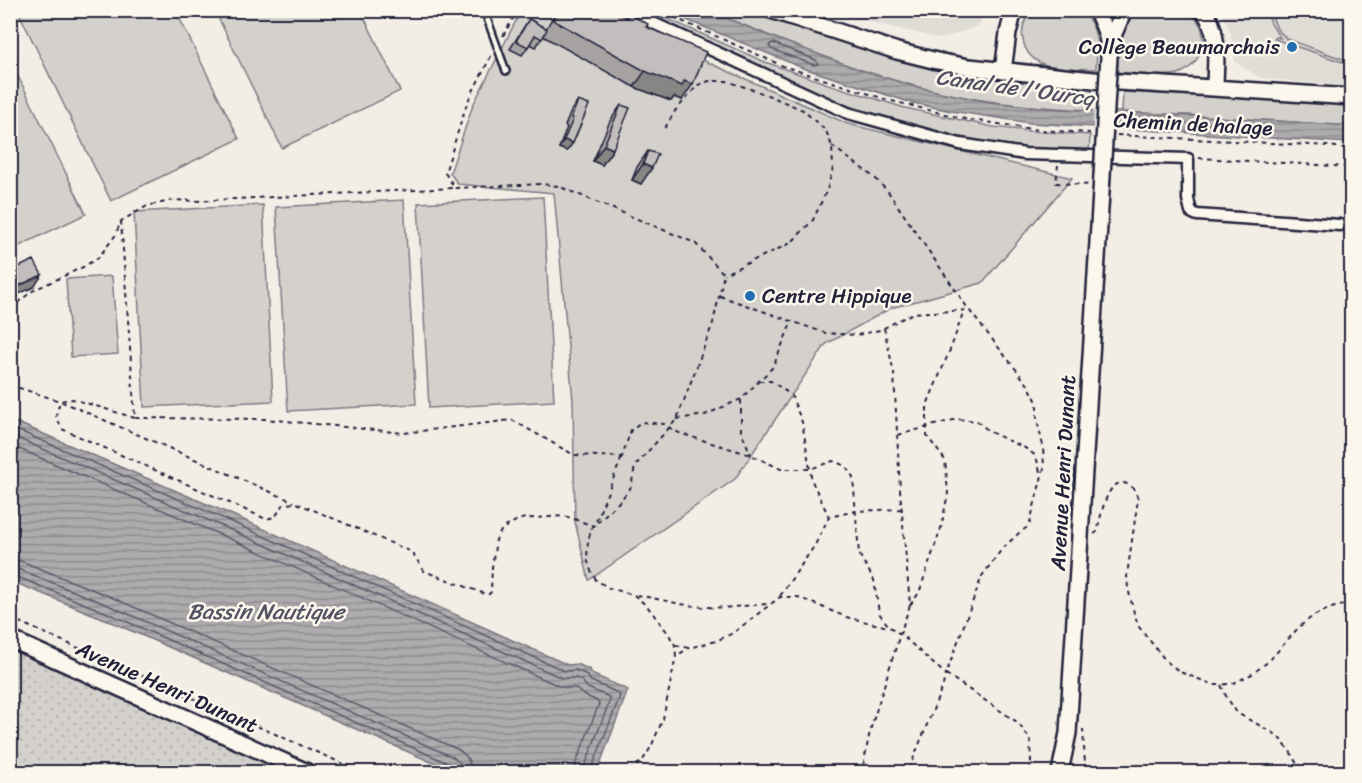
<svg xmlns="http://www.w3.org/2000/svg" width="1362" height="783" font-family="Sriracha,sans-serif">
<defs>
<pattern id="park-dots" width="8" height="8" patternUnits="userSpaceOnUse" patternTransform="scale(1.5)"><rect width="8" height="8" fill="#d4d1cc"/><path d="M2 2h.1M6 6h.1" fill="none" stroke="#b6b3b0" stroke-width="1.8" stroke-linecap="round"/></pattern>
<pattern id="water-rules" width="6" height="5" patternUnits="userSpaceOnUse" patternTransform="scale(1.5)"><rect width="6" height="5" fill="#aeabad"/><path d="M0 2.5h6" fill="none" stroke="#8d8b8e"/></pattern>
</defs>
<rect width="100%" height="100%" fill="#f2eee5"/>
<filter id="ink" filterUnits="userSpaceOnUse"><feTurbulence type="fractalNoise" baseFrequency=".0167" numOctaves="2"/><feDisplacementMap in="SourceGraphic" scale="12" xChannelSelector="R" yChannelSelector="G"/><feConvolveMatrix kernelMatrix="1 2 1 2 8 2 1 2 1" color-interpolation-filters="sRGB"/></filter>
<g filter="url(#ink)">
<path fill="#e0dcd6" d="M843,11V10L985,11L978,26L941,39L842,15Z
M1221,11H1351V87L1261,78L1235,62L1230,31Z"/>
<path fill="#d4d1cc" stroke="#7b7a84" stroke-width="1.5" d="M583,10L700,59L848,124L1072,178L982,283L891,308L826,344L735,479L589,580L575,522L573,401L554,193L458,184L450,173L473,105L521,11Z
M18,11H176L239,139L111,201Z
M215,11H361L400,91L282,148Z
M633,11H650L765,62L828,84L905,108L993,127L1029,131L1090,135L1089,154L1019,151L927,133L839,104Z
M709,11H753L776,19L856,45L938,69L993,77L1092,88L1091,110C1032,107 973,102 915,86C845,68 776,38 709,11Z
M1031,11H1082C1100,30 1097,45 1096,69C1083,69 1061,69 1049,66C1022,59 1015,32 1031,11Z
M1136,11C1146,11 1179,8 1187,12C1214,25 1204,66 1178,74C1164,78 1133,73 1117,72C1119,48 1119,29 1136,11Z
M1267,11H1270L1277,29L1287,39L1351,62V65L1274,39L1276,37L1280,38L1271,24Z
M10,60L86,214L11,250H10Z
M1123,92L1351,104V126L1202,116L1122,112Z
M543,197L554,401L429,408L418,203Z
M404,200L416,404L288,411L276,207Z
M263,205L273,401L144,407L134,212Z
M112,276L118,354L71,357L66,279Z"/>
<path fill="url(#park-dots)" stroke="#7b7a84" stroke-width="1.5" d="M11,649L288,772H11Z"/>
<path fill="url(#water-rules)" stroke="#76747f" stroke-width="1.5" d="M665,11H709L772,37L861,70L916,87L989,102L1058,109L1202,116L1351,126V143L1031,123L951,111L909,102L803,68Z
M11,420L237,517L568,665L577,664L589,669L594,675L628,690L597,772H454L102,618L11,581Z"/>
<path fill="#f2eee5" d="M1094,107L1115,108L1114,131L1093,130Z"/>
<g fill="none" stroke-linecap="round" stroke-linejoin="round">
<path stroke="#5a5969" stroke-width="1.5" d="M773,43L816,60L818,64L814,65L771,49L769,45Z
M10,427L234,523L565,671L576,670L585,674L591,681L618,693L620,696L592,768L591,772
M10,435L231,530L562,678H576L581,680L588,688L609,697L610,700L585,766L584,772
M10,445L228,538L559,686L567,688H575L582,694L597,701L599,704L576,763L575,772
M10,559L21,561L111,597L457,749C466,754 471,762 471,772
M10,568L18,569L108,605L453,757L460,763L462,772
M10,576H15L105,612L450,764L454,767V772"/>
<g stroke="#22223b" stroke-width="10">
<path id="lane" d="M484,10L506,71"/>
</g>
<g stroke="#22223b" stroke-width="15">
<path id="street" d="M625,10L848,113L960,144L1025,154L1188,159V199L1191,212L1197,215L1340,225"/>
</g>
<g stroke="#22223b" stroke-width="20">
<path id="secondary" d="M771,10L897,51L937,61L969,67L1103,81L1352,97
M1096,10C1104,25 1110,39 1109,56
M1203,10C1221,31 1215,63 1215,88
M1109,45L1124,10
M1003,71L1008,33L1014,10
M10,639L307,772
M1060,772L1068,733L1102,176"/>
</g>
<path stroke="#22223b" stroke-width="2" stroke-dasharray="4.5 4.5" stroke-linecap="butt" d="M657,10L783,66L888,100L965,119L1039,130L1090,133
M503,36L515,15
M491,56L467,103L445,173L455,188L542,184L558,186L695,243L724,274L713,323L677,419L635,466L631,487L620,501L592,527L588,541L587,559L591,571L596,580L609,588L634,595L647,606L668,633L675,645L676,656L689,648
M665,128L675,111L698,85L709,81H727L765,94L803,110L826,131L832,146L833,168L827,190L813,220L791,243L724,274
M1117,135L1328,146L1352,149
M832,146L875,178L889,193L969,310
M1199,158L1352,167
M1058,165L1056,183L1090,185
M121,221L135,418L266,419L404,433L512,420L574,455L622,457L631,430L641,422L664,424L679,433L751,455L781,469H810L833,461L846,466L853,477L859,554L874,580L879,613L890,628
M720,296L825,333L857,335L880,330L913,313L969,310L1029,386L1037,402V420L1043,446L1044,468L1029,526L1019,533L1002,549L982,576L946,674L1017,722L1030,739L1031,761L1029,772
M10,308L34,290L83,267L98,258L115,236L121,221L147,206L175,200L194,201L454,188
M884,328L894,373L900,490L910,605L900,634C916,647 930,662 946,674L943,685L908,772
M759,381H771L791,395L802,422L812,481L829,517L856,511L901,509
M10,385L60,401L294,502
M741,400V431L751,455
M135,418L73,399L60,401L56,416L62,429L266,519L275,517L284,504L297,503L412,552L424,571L488,595L491,592L492,567L496,540L502,529L519,519L565,516L594,526L622,457
M677,419L705,415L741,399L773,367L792,321
M898,435L957,419L977,421L990,432L1025,448L1036,456L1041,476
M1094,534L1097,532C1101,518 1106,476 1127,484C1134,486 1136,493 1138,499L1127,575L1128,588L1134,613L1139,627L1166,661L1180,672L1214,685H1221L1234,683L1252,674L1269,661L1299,627L1313,616L1331,608L1352,603
M637,595C660,599 683,606 707,607C728,609 747,605 768,604
M780,596L815,545L829,517
M910,605L919,593L941,528L948,493L945,460L927,436V405L952,345L964,310
M10,618L362,772
M676,645L689,648L716,641L733,633L780,597H798L846,617L892,628L900,634L870,731L862,772
M1221,685L1226,696L1237,713L1277,735L1290,751L1301,772
M1083,729L1085,765L1098,772
M10,761L23,772
M630,772L632,769L643,760L651,747L663,719L676,656"/>
<use href="#lane" stroke="#fbf7ec" stroke-width="5"/>
<use href="#street" stroke="#fbf7ec" stroke-width="10"/>
<use href="#secondary" stroke="#fbf7ec" stroke-width="15"/>
<g stroke="#22223b" stroke-width="20" stroke-linecap="butt">
<path id="secondary-bridge" d="M1102,176L1109,56"/>
</g>
<use href="#secondary-bridge" stroke="#fbf7ec" stroke-width="15"/>
</g>
<path fill="#a7a3a3" stroke="#22223b" stroke-width="1.5" d="M557,10H613L646,27L682,100L674,97L671,101L634,87L543,36L536,47L530,44L522,55L510,49L529,19L546,29Z
M578,101L567,151L559,148L567,127L565,126L572,109Z
M621,105L613,149L602,165L593,161L610,121Z
M648,151L641,184L632,180L637,167Z"/>
<path fill="#888585" stroke="#22223b" stroke-width="1.5" d="M645,71L684,81L693,84L682,100L674,97L671,101L634,87Z
M564,140L573,143L567,151L559,148Z
M604,145L613,149L602,165L593,161Z
M643,164L652,168L641,184L632,180Z
M42,275L34,287L10,298V290Z"/>
<path fill="#c2bebe" stroke="#22223b" stroke-width="1.5" d="M559,10H613L627,18L629,14L648,24L646,27L706,52L693,84L684,81L682,86L645,71L553,20Z
M529,19L547,29L542,39L535,35L528,47L516,41Z
M578,101L589,105L573,143L564,140L573,119L571,118Z
M621,105L630,108L613,149L604,145Z
M648,151L658,154L652,168L643,164Z
M34,260L42,275L10,290V271Z"/>
</g>
<g fill="#1f6fb2" stroke="#fbf7ec" stroke-width="2">
<circle cx="1292" cy="47" r="6"/>
<circle cx="750" cy="296" r="6"/>
</g>
<g text-anchor="middle" stroke-width="5" stroke-linejoin="round" paint-order="stroke">
<g font-size="21" fill="#22223b" stroke="#fbf7ec" text-anchor="end">
<text x="1280" y="54">Collège Beaumarchais</text>
<text x="762" y="303" text-anchor="start">Centre Hippique</text>
</g>
<g font-size="21" fill="#22223b" stroke="#fbf7ec">
<text transform="translate(1193 124) rotate(3)" y="7">Chemin de halage</text>
<text transform="translate(1063 473) rotate(-87)" y="7">Avenue Henri Dunant</text>
<text transform="translate(167 687) rotate(24)" y="7">Avenue Henri Dunant</text>
</g>
<g font-size="22" font-style="italic" fill="#535263" stroke="#fbf7ec">
<text transform="translate(1015 87) rotate(8)" y="8">Canal de l'Ourcq</text>
<text x="266" y="619">Bassin Nautique</text>
</g>
</g>
<rect width="1362" height="783" fill="none" stroke="#fbf7ec" stroke-width="36"/>
<rect x="18" y="18" width="1326" height="747" fill="none" stroke="#22223b" stroke-width="2" filter="url(#ink)"/>
</svg>
